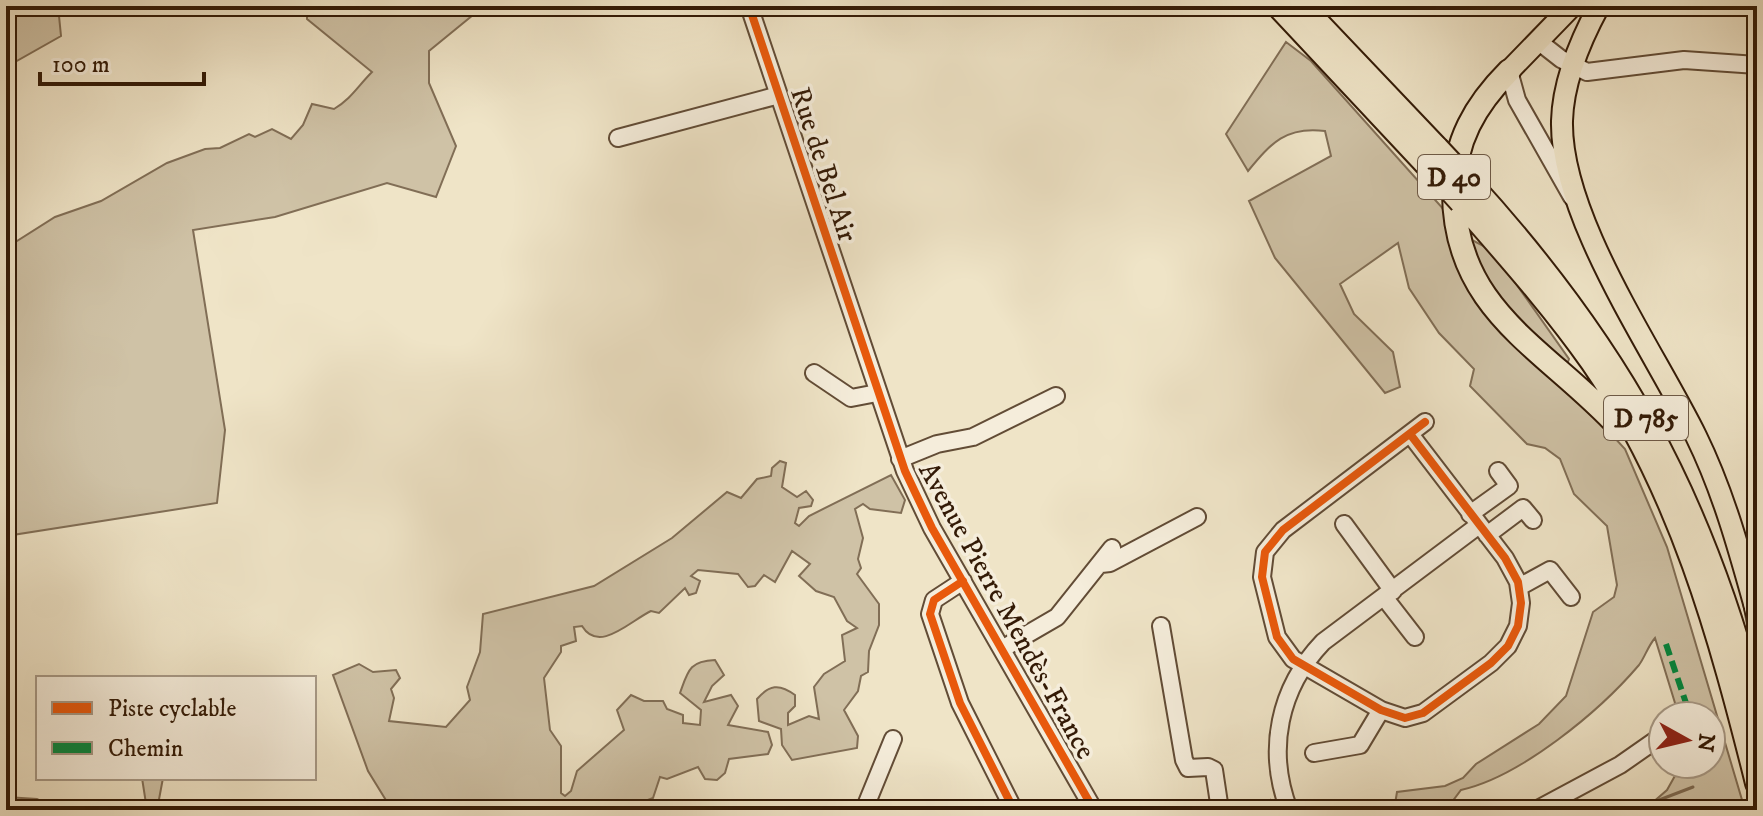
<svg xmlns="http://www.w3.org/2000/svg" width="1763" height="816" font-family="'IM FELL DW Pica',serif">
<rect width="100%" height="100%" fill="#efe4c7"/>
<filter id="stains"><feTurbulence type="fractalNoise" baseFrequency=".0025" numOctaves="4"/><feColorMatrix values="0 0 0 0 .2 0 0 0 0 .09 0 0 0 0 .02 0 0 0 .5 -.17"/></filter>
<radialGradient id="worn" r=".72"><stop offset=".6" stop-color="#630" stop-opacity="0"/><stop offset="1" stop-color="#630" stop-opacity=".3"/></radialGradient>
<path fill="#cfc2a6" stroke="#816e56" stroke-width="2" d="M23,6H58L61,36L6,67V18L25,13Z
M307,6H484L429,51V83L456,146L436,197L387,183L275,217L193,230L225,430L217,503L6,536V248L55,217L101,201L167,163L205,149L220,148L249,134L255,137L272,129L291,139L303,125L312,104L334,109C351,99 358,86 372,72L307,19Z
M1286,42L1311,61L1470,239L1493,251L1569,359L1561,380L1625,449L1667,547L1745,810H1644L1667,790L1681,765L1711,764V716H1679L1655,638C1648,646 1645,657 1639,665C1599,712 1520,777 1461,790L1449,806L1461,810H1394L1397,792L1445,786L1463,778L1476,764L1539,724L1566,696L1593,612L1614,597L1617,585L1607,526L1574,494L1560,459L1545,448L1527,444L1470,386L1474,369L1439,333L1409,288L1398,243L1340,284L1354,314L1393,352L1400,387L1385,393L1275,258L1249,201L1331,156L1325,131C1286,126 1271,143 1248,171L1226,134Z
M780,461L786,463L782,487L797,497L806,491L813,500L811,506L799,508L795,523L799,526L809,516L891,475L905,500L901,513L870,509L863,504L855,509L863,538L858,559L861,568L857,574L879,604V625L869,651L868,672L861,676L858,691L844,710L858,736L857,748L792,760L782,745L781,729L759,721L757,699C769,685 779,683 795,695V706L788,713V725L809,716L819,719L814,687L824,674L845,661L842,635L857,628L847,621L834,597L816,591L799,576L810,564L792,551L775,582L764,575L755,586L748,587L738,574L698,570L691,576L700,581L696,593L689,595L685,588L659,613L651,611C630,621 599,654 582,626L574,627L576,641L561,646V652L544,678L550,730L561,746V793L565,796L571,791L577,771L624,730L617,710L631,695L644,701H663L667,709L683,715V723L700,725L701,710L680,693C688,671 689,661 715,660L724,675L712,686L704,702L731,695L738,706L728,725L768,732L772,745L768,754L729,759L725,773L717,780L705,779L698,767L667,779L660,777L653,798L622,810H392L368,771L333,675L359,664L373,672L396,670L400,678L391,689L394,698L389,721L446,727L470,700L467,687L480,652L483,614L594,586L672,538L727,492L741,498L757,479L771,476L772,468Z
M142,778H163L157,810H147Z
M6,797L37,799L57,810H6Z"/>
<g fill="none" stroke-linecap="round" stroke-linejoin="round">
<path stroke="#7d6a52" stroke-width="3" d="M1633,810L1693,787"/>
<g stroke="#624c36" stroke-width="20">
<path id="minor" d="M749,6L905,471L932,528L1094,810
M1538,41L1561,59L1587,72L1684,60L1757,65
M1509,71L1517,100L1572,197
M618,138L779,95
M814,373L851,398L877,393
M1410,434L1505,558L1518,582L1521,603L1518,626L1508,646L1491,663L1423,713L1405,718L1381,710L1293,659L1277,637L1262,577L1265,552L1283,530L1425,422
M900,459L937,444L973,437L1056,396
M1470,514L1509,486L1498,471
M1344,524L1393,591
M1487,535L1523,508L1533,520
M1101,564L1110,563L1197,517
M963,581L934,600L930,614L960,703L1014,810
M1519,587L1550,570L1571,597
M1384,597L1415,637
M1752,602L1757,629
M1161,626L1184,760L1188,768L1208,767L1214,770L1220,810
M1002,649L1057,617L1112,548
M1314,753L1360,745L1381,710
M864,810L893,739
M1265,810L1287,806
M1289,810C1266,750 1279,688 1323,642L1479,525
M1536,810L1620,765L1663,735"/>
</g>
<g stroke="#331a06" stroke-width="24">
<path id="major" d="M1599,6C1580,41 1563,81 1562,121C1560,217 1653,349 1696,436C1724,493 1740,553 1757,614
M1509,71L1572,6"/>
</g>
<g stroke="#331a06" stroke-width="26">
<path id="highway" d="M1278,6L1441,180
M1302,6L1437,148
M1509,71C1475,105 1454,142 1454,190C1453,311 1546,348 1619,427
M1467,180C1617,344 1702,495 1757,712
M1461,202C1506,254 1552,305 1592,362C1680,489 1720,635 1757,783"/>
</g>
<use href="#minor" stroke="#f5eddb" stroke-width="16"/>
<use href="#major" stroke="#efe4c7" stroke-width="20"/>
<use href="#highway" stroke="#efe4c7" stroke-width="22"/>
<g stroke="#331a06" stroke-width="26" stroke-linecap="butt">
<path id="highway-bridge" d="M1437,148L1467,180
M1441,180L1461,202"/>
</g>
<use href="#highway-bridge" stroke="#efe4c7" stroke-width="22"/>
<path stroke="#00873e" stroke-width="6" stroke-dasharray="12 6" stroke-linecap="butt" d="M1666,644L1687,706V716"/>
<g stroke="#f5eddb" stroke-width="13">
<path id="cycleway" d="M749,6L905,471L932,528L1094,810
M1410,434L1505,558L1518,582L1521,603L1518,626L1508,646L1491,663L1423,713L1405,718L1381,710L1293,659L1277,637L1262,577L1265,552L1283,530L1425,422
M963,581L934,600L930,614L960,703L1014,810"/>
</g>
<use href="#cycleway" stroke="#e8590c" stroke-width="8"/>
</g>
<g text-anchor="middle" stroke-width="7" stroke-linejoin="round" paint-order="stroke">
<g fill="#f5eddb" stroke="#6d5946" stroke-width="2">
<rect x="1418" y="155" width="72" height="44" rx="6"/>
<rect x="1604" y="396" width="84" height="44" rx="6"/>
</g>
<g font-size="26" font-weight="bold" fill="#331a06">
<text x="1454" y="186">D 40</text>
<text x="1646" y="427">D 785</text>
</g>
<g font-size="28" fill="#331a06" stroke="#f5eddb">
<text transform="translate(825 164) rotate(72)" y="10">Rue de Bel Air</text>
<text transform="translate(1008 610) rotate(61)" y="10">Avenue Pierre Mendès-France</text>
</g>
</g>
<rect width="1763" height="816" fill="none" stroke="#efe4c7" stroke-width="32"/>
<rect x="8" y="8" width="1747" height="800" fill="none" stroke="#331a06" stroke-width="4"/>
<rect x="16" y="16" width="1731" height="784" fill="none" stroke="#331a06" stroke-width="2"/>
<rect x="36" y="676" width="280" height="104" fill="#f5eddb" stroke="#a79986" stroke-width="2"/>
<rect x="52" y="702" width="40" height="12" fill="#e8590c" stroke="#a79986" stroke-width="2"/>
<text x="108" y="716" font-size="24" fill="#331a06">Piste cyclable</text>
<rect x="52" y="742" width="40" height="12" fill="#00873e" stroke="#a79986" stroke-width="2"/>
<text x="108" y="756" font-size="24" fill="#331a06">Chemin</text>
<g transform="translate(1687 740) rotate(98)"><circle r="38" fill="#f5eddb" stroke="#a79986" stroke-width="2"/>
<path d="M0-6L14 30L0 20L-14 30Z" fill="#8f2418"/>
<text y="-12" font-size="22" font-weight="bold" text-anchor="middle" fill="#331a06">N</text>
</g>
<path d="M40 72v12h164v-12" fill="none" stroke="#331a06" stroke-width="4"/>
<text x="52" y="72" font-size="24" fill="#331a06" stroke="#f5eddb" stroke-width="6" paint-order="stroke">100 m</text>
<rect width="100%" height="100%" filter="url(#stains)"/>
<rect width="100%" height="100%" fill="url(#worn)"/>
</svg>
